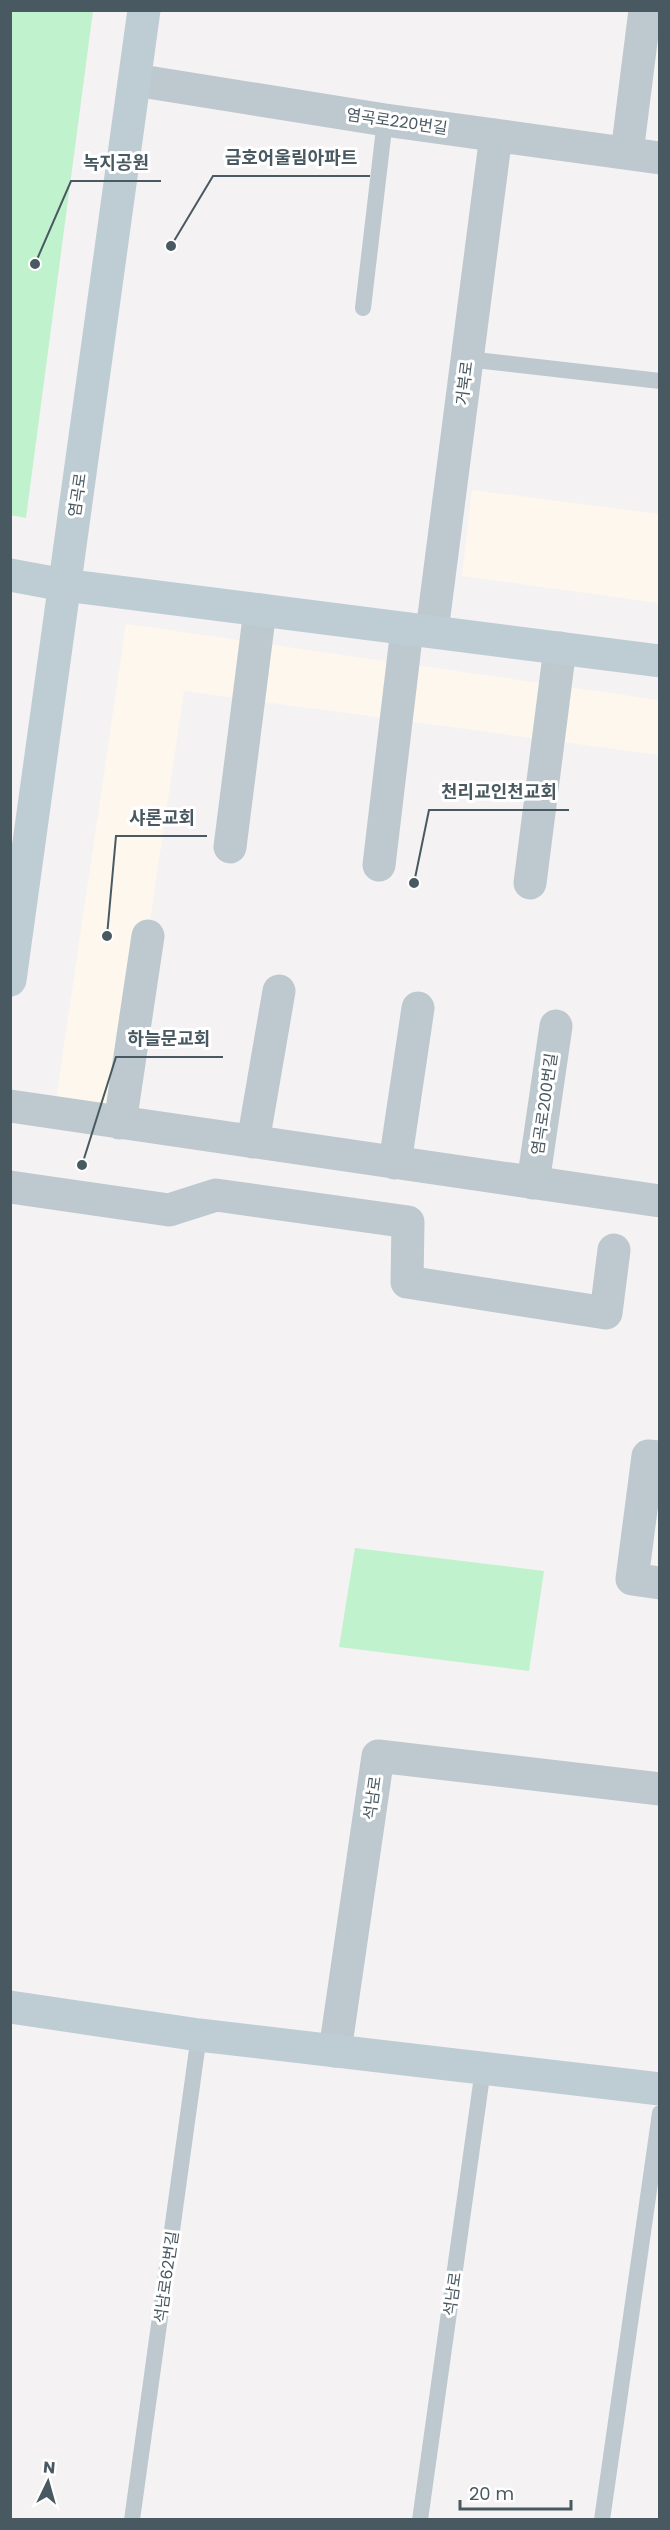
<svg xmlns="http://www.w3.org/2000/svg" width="670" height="2530" font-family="Poppins,'Noto Sans KR',sans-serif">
<rect width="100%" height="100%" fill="#f5f2f3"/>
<path fill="#fdf7ed" d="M472,490L659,514V603L462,576Z
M126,624L659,700V755L184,691L120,1123L54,1113Z"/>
<path fill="#c0f2cd" d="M10,11H93L26,518L10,515Z
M355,1548L544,1571L529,1671L339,1647Z"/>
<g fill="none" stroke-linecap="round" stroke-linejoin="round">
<path stroke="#bdc9cf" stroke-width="16" d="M363,308L385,120
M467,359L660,381
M132,2520L199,2035
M420,2520L483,2069
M602,2520L660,2113"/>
<path stroke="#bdc9cf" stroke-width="33" d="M135,80L385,120L660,158
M627,153L645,10
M432,631L496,135
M230,847L260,610
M379,865L407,629
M530,883L560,648
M10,1106L660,1201
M120,1123L148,936
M253,1142L279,991
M395,1163L418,1008
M533,1183L556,1026
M10,1187L169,1210L216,1195L408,1222L407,1282L606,1313L614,1250
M660,1457L648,1456L632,1579L660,1583
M335,2051L378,1756L660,1789"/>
<path stroke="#beccd4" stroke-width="33" d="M10,575L64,585L660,661
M10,980L144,10
M10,2007L199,2035L660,2089"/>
</g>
<g text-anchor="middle" stroke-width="6" stroke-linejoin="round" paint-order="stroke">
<g font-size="16" fill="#495961" stroke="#fff">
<text transform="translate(397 121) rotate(8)" y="6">염곡로220번길</text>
<text transform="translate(464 383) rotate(-83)" y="6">거북로</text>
<text transform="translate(77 495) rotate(-82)" y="6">염곡로</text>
<text transform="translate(544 1104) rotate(-82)" y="6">염곡로200번길</text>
<text transform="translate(372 1798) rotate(-82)" y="6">석남로</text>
<text transform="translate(166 2277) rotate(-82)" y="6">석남로62번길</text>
<text transform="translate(452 2294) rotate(-82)" y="6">석남로</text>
</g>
</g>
<path fill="none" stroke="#495961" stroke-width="2" d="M171 246L213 176H370M35 264L71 181H161M414 883L429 810H569M107 936L116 836H207M82 1165L116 1057H223"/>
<g fill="#495961" stroke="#fff" stroke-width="2">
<circle cx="171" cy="246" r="6"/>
<circle cx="35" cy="264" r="6"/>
<circle cx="414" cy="883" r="6"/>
<circle cx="107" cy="936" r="6"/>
<circle cx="82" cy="1165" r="6"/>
</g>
<g font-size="18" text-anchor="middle" font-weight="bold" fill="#495961" stroke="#fff" stroke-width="6" stroke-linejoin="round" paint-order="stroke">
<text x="291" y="164">금호어울림아파트</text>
<text x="116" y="169">녹지공원</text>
<text x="499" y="798">천리교인천교회</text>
<text x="162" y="824">샤론교회</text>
<text x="169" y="1045">하늘문교회</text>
</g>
<rect width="670" height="2530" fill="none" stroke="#495961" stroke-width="24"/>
<g transform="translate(48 2482) rotate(5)" stroke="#ffffff" stroke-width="4.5" paint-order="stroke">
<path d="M0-4.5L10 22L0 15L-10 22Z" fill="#495961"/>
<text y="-9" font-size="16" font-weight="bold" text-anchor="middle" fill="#495961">N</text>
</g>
<path d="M460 2500v9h111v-9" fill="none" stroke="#495961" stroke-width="3"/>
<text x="469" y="2500" font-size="18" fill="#495961" stroke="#ffffff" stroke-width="4.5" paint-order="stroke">20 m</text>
</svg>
